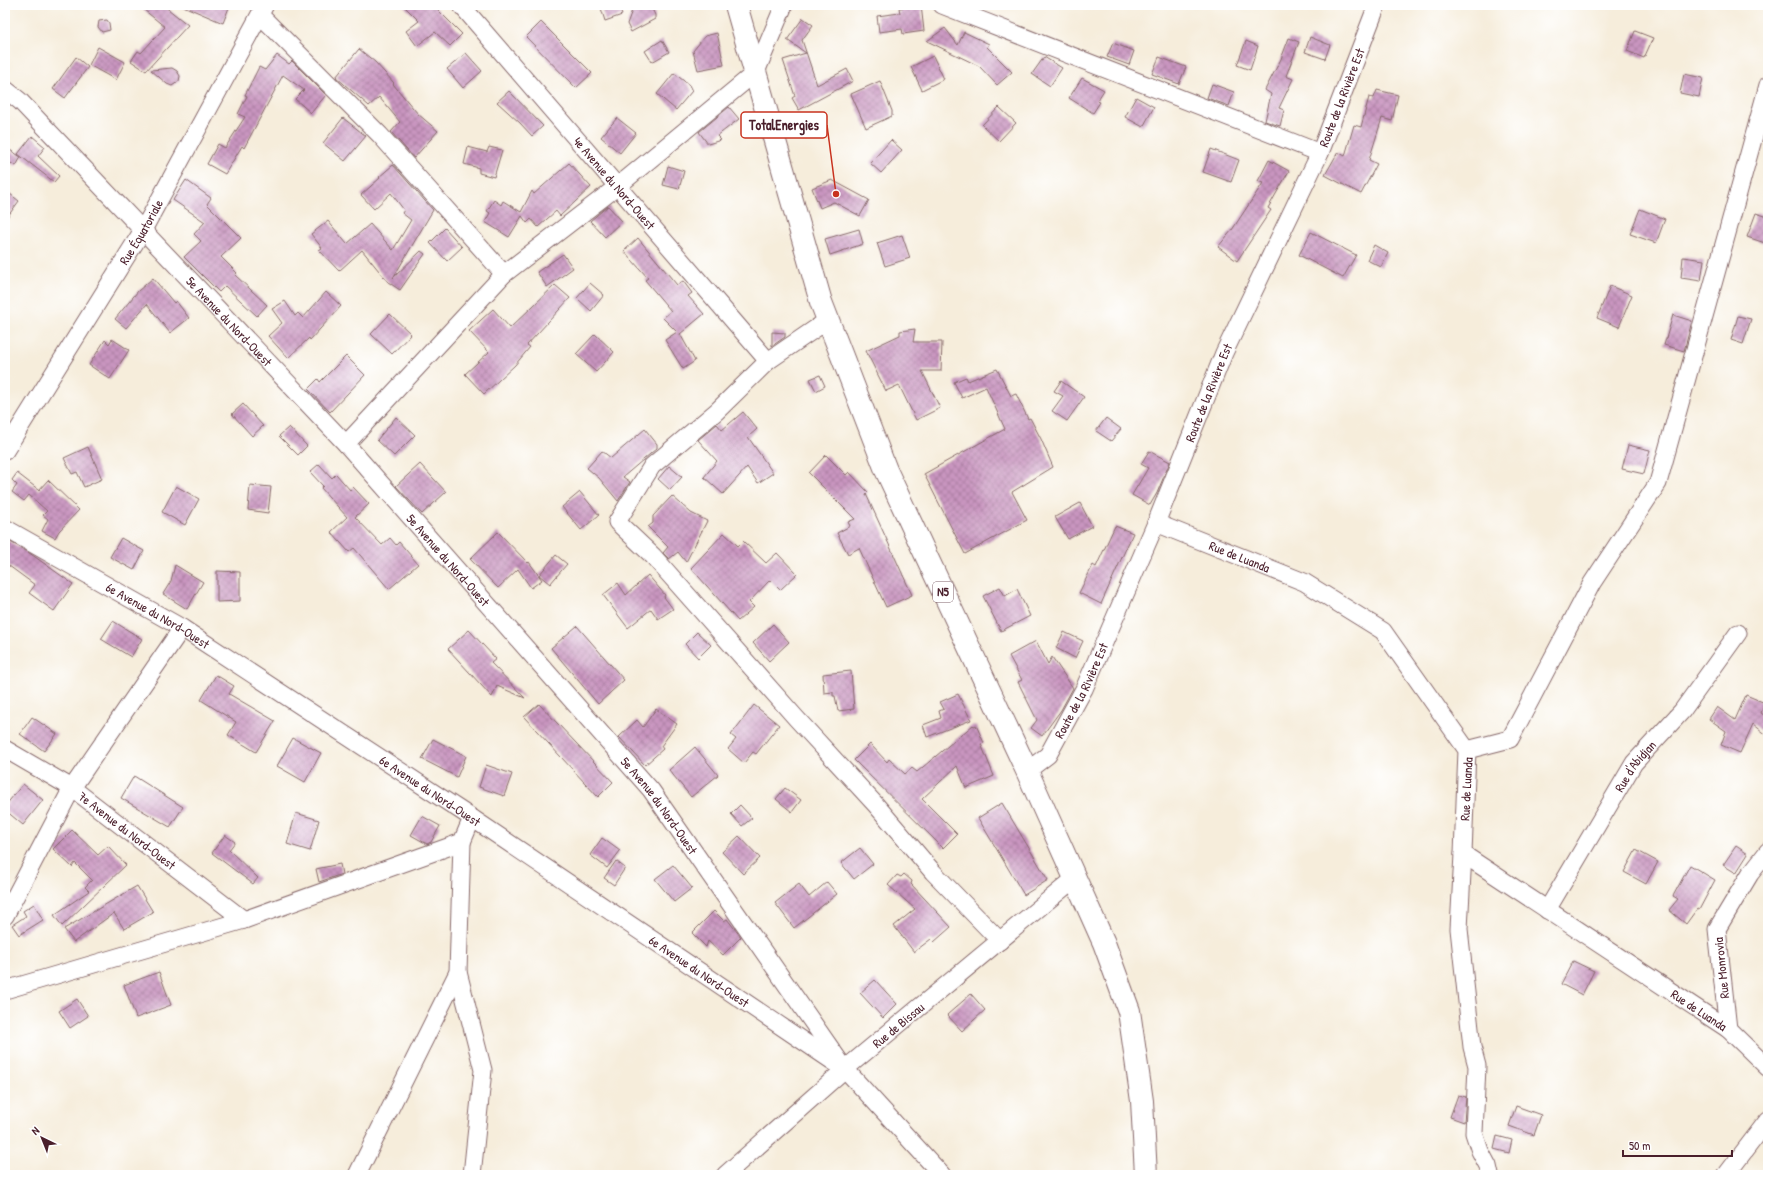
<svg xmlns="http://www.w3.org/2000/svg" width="1773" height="1180" font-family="'Patrick Hand',sans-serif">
<defs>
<pattern id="building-cross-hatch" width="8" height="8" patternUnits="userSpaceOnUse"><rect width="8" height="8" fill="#c995c0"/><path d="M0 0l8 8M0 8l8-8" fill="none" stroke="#a5799c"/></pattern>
</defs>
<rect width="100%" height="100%" fill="#fff"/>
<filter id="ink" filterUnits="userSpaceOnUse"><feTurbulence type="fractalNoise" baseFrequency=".025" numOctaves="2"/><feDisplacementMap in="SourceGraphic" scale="8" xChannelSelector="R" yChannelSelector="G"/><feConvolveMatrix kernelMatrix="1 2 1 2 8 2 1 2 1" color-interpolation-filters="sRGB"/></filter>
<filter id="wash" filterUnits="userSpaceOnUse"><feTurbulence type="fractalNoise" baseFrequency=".012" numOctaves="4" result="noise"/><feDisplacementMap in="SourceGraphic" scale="16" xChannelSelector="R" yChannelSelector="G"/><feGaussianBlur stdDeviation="0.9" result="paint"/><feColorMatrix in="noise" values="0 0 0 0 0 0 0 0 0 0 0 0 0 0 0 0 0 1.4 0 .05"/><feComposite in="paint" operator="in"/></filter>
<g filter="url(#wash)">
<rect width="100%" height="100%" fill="#f6eddb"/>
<g id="blocks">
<path fill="url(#building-cross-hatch)" d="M138,5H163L188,25L146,71L131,61L138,51L141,53L165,27Z
M181,5H230L223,23Z
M403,5H433L462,34L450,46L435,32L417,46L406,31L419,21Z
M600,5H618L622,15L605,21Z
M634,5H650L655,15V19L631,32L627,24Z
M921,5L924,31L903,34L902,29L879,32L877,16L900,13L899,8Z
M803,18L813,25L802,40L817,85L847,69L853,81L799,110L792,98L795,96L783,60L806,53L787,40Z
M107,20L109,23L110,30L102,32L98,27L99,21Z
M541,22L592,73L576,88L526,37Z
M945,28L958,45L964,32L989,44L987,47L1012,72L997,85L979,66L927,41Z
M1635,31L1653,38L1644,58L1627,51Z
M717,33L724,65L698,70L693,51L705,36Z
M1310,37L1330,45L1325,59L1305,52Z
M1289,38L1299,42L1286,76L1293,79L1279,108L1284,110L1280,126L1265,121L1271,94L1265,90L1281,59Z
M662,40L669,52L652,62L645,51Z
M1246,41L1258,46L1250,70L1237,65Z
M1113,43L1134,51L1129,65L1107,57Z
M98,47L125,62L116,80L89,65Z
M359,49L375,62L394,83L393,84L418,114L438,131L414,158L391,132L400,122L379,97L369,106L336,77Z
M466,53L482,71L463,88L447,69Z
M277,55L289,64L292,61L326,95L311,113L295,99L304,90L283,75L244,148L242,146L225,174L207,164L218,144L225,148L245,117L238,114L247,96L245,95L259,67L265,70Z
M933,56L944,79L922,90L911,67Z
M76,57L88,67L65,98L53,89Z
M1044,57L1062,68L1050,86L1032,74Z
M1159,57L1186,67L1179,84L1152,74Z
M172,68L177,71L180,76L179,81L172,86L167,84L151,70Z
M674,73L689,85L692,91L676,110L657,94Z
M1684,74L1703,78L1699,97L1680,93Z
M1082,78L1104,90L1097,101L1100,102L1093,113L1069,98Z
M880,81L892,111V116L866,128L851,94Z
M1212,84L1234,92L1229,106L1207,98Z
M1377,90L1398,95L1392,121L1382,118L1369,160L1377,164L1361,194L1325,175L1338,152L1345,156L1354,125L1361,127L1369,97L1374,98Z
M509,91L543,126L532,136L520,123L497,102Z
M1136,97L1154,107L1143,127L1125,117Z
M729,107L739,119L717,136L721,140L708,144L699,132Z
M999,107L1016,123L999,141L982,125Z
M343,118L366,136L345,161L323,143Z
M617,118L636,133L620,153L601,137Z
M32,136L45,147L38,156L59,176L54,182L18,154Z
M891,140L902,150L881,173L870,163Z
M5,147L21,157L16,166L5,160Z
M468,147L487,152L489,147L502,150L494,177L479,173V168L464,164Z
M1211,149L1239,160L1231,182L1203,172Z
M1269,160L1289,171L1268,208L1271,210L1237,261L1218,247L1232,230L1263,183L1258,181Z
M569,163L591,187L560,216L556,211L538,227L531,219L527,223L522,216L509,237L485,222L490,213L487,211L494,200L501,205L503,201L521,212L532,191L534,194Z
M393,165L433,210L393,278L421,251L425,254L400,290L388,282L362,250L339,271L319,250L322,248L311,234L328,221L347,244L370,224L393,250L411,220L402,213L404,210L391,193L374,209L361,195L380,178L379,177Z
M668,166L684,171L679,189L663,185Z
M186,180L211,198L207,204L241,238L221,257L237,273L235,275L267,305L257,316L225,286L219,292L184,257L201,241L194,234L205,222L173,200Z
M832,180L869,200L860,216L834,202L820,208L812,188Z
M5,190L19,201L5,220Z
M608,206L622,221L605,237L590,221Z
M1640,209L1665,219L1656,243L1630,234Z
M1756,213L1768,217V244L1747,237Z
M445,228L462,247L447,261L430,243Z
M859,229L863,244L830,255L825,239Z
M1311,232L1356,255L1343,278L1299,255Z
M902,235L910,258L885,266L877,243Z
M638,238L677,285L683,281L692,293L688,296L704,314L680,334L695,361L683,369L665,340L677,332L663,318L671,311L645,280L648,278L624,251Z
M1374,245L1388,253L1381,267L1367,260Z
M563,254L573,268L547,287L537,272Z
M1683,257L1704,260L1701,281L1681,278Z
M153,278L174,303L176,301L189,318L170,333L147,304L126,328L115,319L138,291Z
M590,283L604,295L591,311L577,298Z
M555,285L570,298L527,345L530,347L515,365L484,394L465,374L489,352L469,331L493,309L510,328Z
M1610,286L1632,295L1619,327L1597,318Z
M326,292L341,306L310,340L309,338L288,358L268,336L282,323L272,309L285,301L295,316L298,313L303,318Z
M390,314L411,334L392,354L371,334Z
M1673,315L1692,321L1684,351L1664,345Z
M1738,316L1751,319L1743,344L1731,340Z
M915,329L913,342H942L941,371H922L940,408L916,420L899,385L886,391L866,351L900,335V331Z
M772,332L785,333V337L772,346Z
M595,334L614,352L596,372L576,354Z
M112,339L129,350L110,379L89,365L105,340L109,344Z
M346,356L365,375L330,412L308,389L318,379L320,382Z
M997,369L1011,396L1016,394L1028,419L1030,418L1041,439L1053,467L1012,492L1027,520L965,554L924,474L1005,429L986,387L962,398L954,382L966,377L968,381Z
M820,375L825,386L816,391L810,379Z
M1061,381L1084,397L1067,421L1052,411L1063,396L1054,391Z
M243,404L263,426L252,436L232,414Z
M743,412L757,429L748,437L773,473L758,483L747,467L723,494L704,477L717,461L698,440L717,424L722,430Z
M396,417L415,435L394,456L377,440Z
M1106,418L1121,429L1111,441L1096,431Z
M289,427L307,446L298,455L279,436Z
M645,429L657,444V448L623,477L630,482L618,501L599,478L587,468L602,451L611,458Z
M1628,445L1650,450L1644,474L1622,469Z
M88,447L102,479L84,487L77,472L72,474L64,458Z
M1149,451L1170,462L1157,493L1150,505L1132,495L1148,468L1141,464Z
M826,455L846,475L849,472L868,492L866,494L912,595L886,607L859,548L848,554L837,533L850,526L848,522L855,519L809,473Z
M319,464L332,478L336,474L350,490L353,487L369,504L355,517L382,545L390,538L396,545L399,542L418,564L389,589L354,548L349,552L331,532L347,517L321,488L323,486L310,472Z
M420,464L446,492L422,514L396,486Z
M669,466L682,477L670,490L658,479Z
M17,473L39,490L48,480L79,510L59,531L55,538L42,531L48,519L43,515L47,511L29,495L24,501L12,492L17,485L12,480Z
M250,485L271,487L268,513L248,510Z
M176,486L199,499L185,525L162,512Z
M580,492L599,515L581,530L562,507Z
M672,496L691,513L707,521L686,562L678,552L669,559L663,553L668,547L648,527L653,523V516Z
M1080,503L1092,526L1068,539L1055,517Z
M1115,526L1133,533L1101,604L1079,593L1093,565L1096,567Z
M498,532L528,563L529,562L542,580L531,588L518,569L498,588L470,559Z
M724,533L738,546L743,541L766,563L777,553L797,574L780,590L770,580L749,602L754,607L738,621L691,568Z
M121,538L144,551L134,570L110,557Z
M5,539L28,552L73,584L54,611L29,593L35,585L5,563Z
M556,555L567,564L550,584L539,575Z
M175,565L203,582L187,609L163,594L171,581Z
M217,571L240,572V601L217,602Z
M648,575L665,595L664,597L673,609L658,619L651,609L628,628L603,595L618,583L626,595Z
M1000,587L1005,596L1017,589L1030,616L1001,631L983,596Z
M113,621L142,639L131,657L101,639Z
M773,624L789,642L769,661L753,643Z
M577,626L624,680L598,704L551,648Z
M469,630L496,659L491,663L525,698L497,686L492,697L448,649Z
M697,632L711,645L698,658L685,644Z
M1064,632L1083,641L1075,658L1056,648Z
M1036,641L1048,664L1052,657L1073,688L1061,710L1042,736L1031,728L1037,720L1018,682L1022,680L1009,656Z
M851,671L854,709L838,711L835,696H833V692L824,693L823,674Z
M216,675L234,686L229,694L275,721L256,752L228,735L236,722L201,700Z
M958,694L971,720L927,737L923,725L941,718L939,711L944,709L940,702Z
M1746,695L1765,703L1761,713L1768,718V736L1753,724L1740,753L1721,745L1726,731L1709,719L1717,707L1735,720Z
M539,704L613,782L598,797L524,717Z
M754,705L779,725L756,754L753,752L744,763L728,749L736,739L731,735Z
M656,709L677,724L661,746L663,749L645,765L619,737L637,720L643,727Z
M32,717L57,734L44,751L20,734Z
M973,725L974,726L976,725L984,743L981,744L994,776L966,788L957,766L922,799L957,834L943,848L854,760L870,744L887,762L889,759L905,774L912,768L917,772Z
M293,738L321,753L305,782L277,766Z
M433,739L466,756L457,777L422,759Z
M695,747L718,775L691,797L669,770Z
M486,765L512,774L504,796L479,787Z
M134,776L183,807L170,827L121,798Z
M23,784L43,800L23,825L5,810V806Z
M785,788L801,800L792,812L776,799Z
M1002,803L1048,880L1024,895L978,818Z
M740,805L752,818L742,826L731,814Z
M296,813L319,820L310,851L287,844Z
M422,816L440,826L431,842L427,844L411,835Z
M72,830L98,855L108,846L126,865L62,926L54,915L89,891L85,887L92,880L75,863L72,867L53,849Z
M225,835L235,842L229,850L258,878L253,884L212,853Z
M739,836L760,858L743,874L722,852Z
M602,838L620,851L607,868L590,855Z
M1736,846L1748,854L1736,873L1723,865Z
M860,848L873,864L854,879L841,863Z
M1636,850L1658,862L1646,884L1624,872Z
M616,861L625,868L614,885L604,878Z
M340,864L342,874L319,882L316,869Z
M673,865L692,888L674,902L655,879Z
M1690,865L1715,880L1699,910L1697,909L1686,924L1669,910L1678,899L1673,896Z
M904,874L912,881L911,884L951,927L934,942L931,939L914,952L894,926L915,909L888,885L897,875L901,877Z
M827,882L837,894L794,928L775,903L799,884L809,897Z
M137,886L153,912L124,929L114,913L74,942L64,929Z
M34,904L43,920L19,935L12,925L26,916L23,911Z
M714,911L724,921L727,919L741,937L723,955L708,941L706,947L692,933Z
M1573,961L1594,971L1582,995L1561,984Z
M159,972L171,1005L136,1018L124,985Z
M875,980L897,1004L883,1018L860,993Z
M971,994L985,1010L962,1031L947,1015Z
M77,999L88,1016L70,1028L59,1011Z
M1458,1095L1466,1097L1464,1122L1450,1117Z
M1516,1106L1541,1115L1534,1135L1509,1126Z
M1497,1136L1512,1140L1509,1153L1494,1149Z"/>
</g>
</g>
<g filter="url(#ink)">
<use href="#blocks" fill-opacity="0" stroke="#866769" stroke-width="1"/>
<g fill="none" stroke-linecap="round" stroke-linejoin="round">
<g stroke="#866769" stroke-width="19">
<g id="minor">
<path id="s1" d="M461,5L768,361"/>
<path d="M942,5L1320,153"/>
<path d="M260,15L380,135L504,274"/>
<path id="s2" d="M5,89L20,101L346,444L651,790L845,1069L942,1175"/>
<path d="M828,320L768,361L717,411L652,466L617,522L653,556L796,718L876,805L933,872L1000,941"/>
<path d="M346,444L504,274L618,186L756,72L784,5"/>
<path id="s3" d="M5,451L143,230L265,5"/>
<path id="s4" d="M1156,523L1304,582L1383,631L1467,750L1463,854L1728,1029L1768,1068"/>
<path id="s5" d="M5,528L182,628L472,818L837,1064"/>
<path id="s6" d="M5,749L72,788L244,920"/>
<path d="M1467,750L1510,739L1592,583L1658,483L1768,85"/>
<path id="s7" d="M1027,771L1048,755L1084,689L1156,523L1224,353L1320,153L1377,5"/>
<path d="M1463,854L1459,929L1472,1047L1477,1066L1474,1133L1480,1151L1488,1166L1490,1175"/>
<path id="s8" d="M1547,910L1634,763L1682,711L1738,633"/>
<path d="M5,916L72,788L182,628"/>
<path d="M458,972L483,1070L472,1175"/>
<path d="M5,990L244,920L462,842L472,818"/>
<path d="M1728,1029L1717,929L1750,874L1768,851"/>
<path d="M357,1175L458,972L462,842"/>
<path id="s9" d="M725,1175L845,1069L1074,879"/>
<path d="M1726,1175L1768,1120"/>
</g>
</g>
<g stroke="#866769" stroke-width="24">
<path id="trunk" d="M736,5L821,302L886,470L1027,771L1104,943L1129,1011L1142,1101L1146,1175"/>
</g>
<use href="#minor" stroke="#fff" stroke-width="17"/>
<use href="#trunk" stroke="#fff" stroke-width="22"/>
</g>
</g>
<g text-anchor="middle" stroke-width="3" stroke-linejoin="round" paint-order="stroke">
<rect fill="#fff" stroke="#80626b" stroke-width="1" x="933" y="582" width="20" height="20" rx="3"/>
<g font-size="12" font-weight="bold" fill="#4a1f2b">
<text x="943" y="596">N5</text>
</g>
<g font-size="13" fill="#4a1f2b" stroke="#fff">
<text dy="5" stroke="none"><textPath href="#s7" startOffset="747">Route de la Rivière Est</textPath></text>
<text dy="5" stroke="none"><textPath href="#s1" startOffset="235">4e Avenue du Nord-Ouest</textPath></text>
<text dy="5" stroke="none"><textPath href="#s3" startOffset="258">Rue Équatoriale</textPath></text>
<text dy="5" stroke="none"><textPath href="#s2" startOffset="323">5e Avenue du Nord-Ouest</textPath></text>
<text dy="5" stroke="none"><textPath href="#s7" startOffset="423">Route de la Rivière Est</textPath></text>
<text dy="5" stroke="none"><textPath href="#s4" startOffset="90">Rue de Luanda</textPath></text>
<text dy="5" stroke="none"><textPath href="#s2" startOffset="647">5e Avenue du Nord-Ouest</textPath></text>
<text dy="5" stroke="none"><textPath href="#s5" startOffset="176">6e Avenue du Nord-Ouest</textPath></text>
<text dy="5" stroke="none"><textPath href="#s7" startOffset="99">Route de la Rivière Est</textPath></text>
<text dy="5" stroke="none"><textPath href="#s8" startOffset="169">Rue d'Abidjan</textPath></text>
<text transform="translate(1466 789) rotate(-87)" y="5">Rue de Luanda</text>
<text dy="5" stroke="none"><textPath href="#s5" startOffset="500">6e Avenue du Nord-Ouest</textPath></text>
<text dy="5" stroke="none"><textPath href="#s2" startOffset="971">5e Avenue du Nord-Ouest</textPath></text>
<text dy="5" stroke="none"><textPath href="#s6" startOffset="147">7e Avenue du Nord-Ouest</textPath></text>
<text transform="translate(1721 968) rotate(-96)" y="5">Rue Monrovia</text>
<text dy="5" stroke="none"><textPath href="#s5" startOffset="824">6e Avenue du Nord-Ouest</textPath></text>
<text dy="5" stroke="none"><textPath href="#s4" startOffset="785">Rue de Luanda</textPath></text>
<text dy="5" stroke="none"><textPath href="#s9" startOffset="229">Rue de Bissau</textPath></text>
</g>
</g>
<path fill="none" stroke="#c8321e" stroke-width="1.5" d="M836 194L827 125"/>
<circle fill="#c8321e" stroke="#fff" stroke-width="1.5" cx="836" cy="194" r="4"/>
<rect fill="#fff" stroke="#c8321e" stroke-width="1.5" x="741" y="112" width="86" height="26" rx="4"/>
<g font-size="14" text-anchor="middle" font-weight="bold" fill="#4a1f2b">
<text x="784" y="130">TotalEnergies</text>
</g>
<rect width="1773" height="1180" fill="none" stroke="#fff" stroke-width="20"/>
<g transform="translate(42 1138) rotate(317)" stroke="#ffffff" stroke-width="3" paint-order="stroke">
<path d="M0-3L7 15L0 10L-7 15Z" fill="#4a1f2b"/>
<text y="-6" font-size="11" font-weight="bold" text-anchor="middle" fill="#4a1f2b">N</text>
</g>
<path d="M1623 1150v6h109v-6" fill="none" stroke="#4a1f2b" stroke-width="2"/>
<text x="1629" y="1150" font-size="12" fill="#4a1f2b" stroke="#ffffff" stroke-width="3" paint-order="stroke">50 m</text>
</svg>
